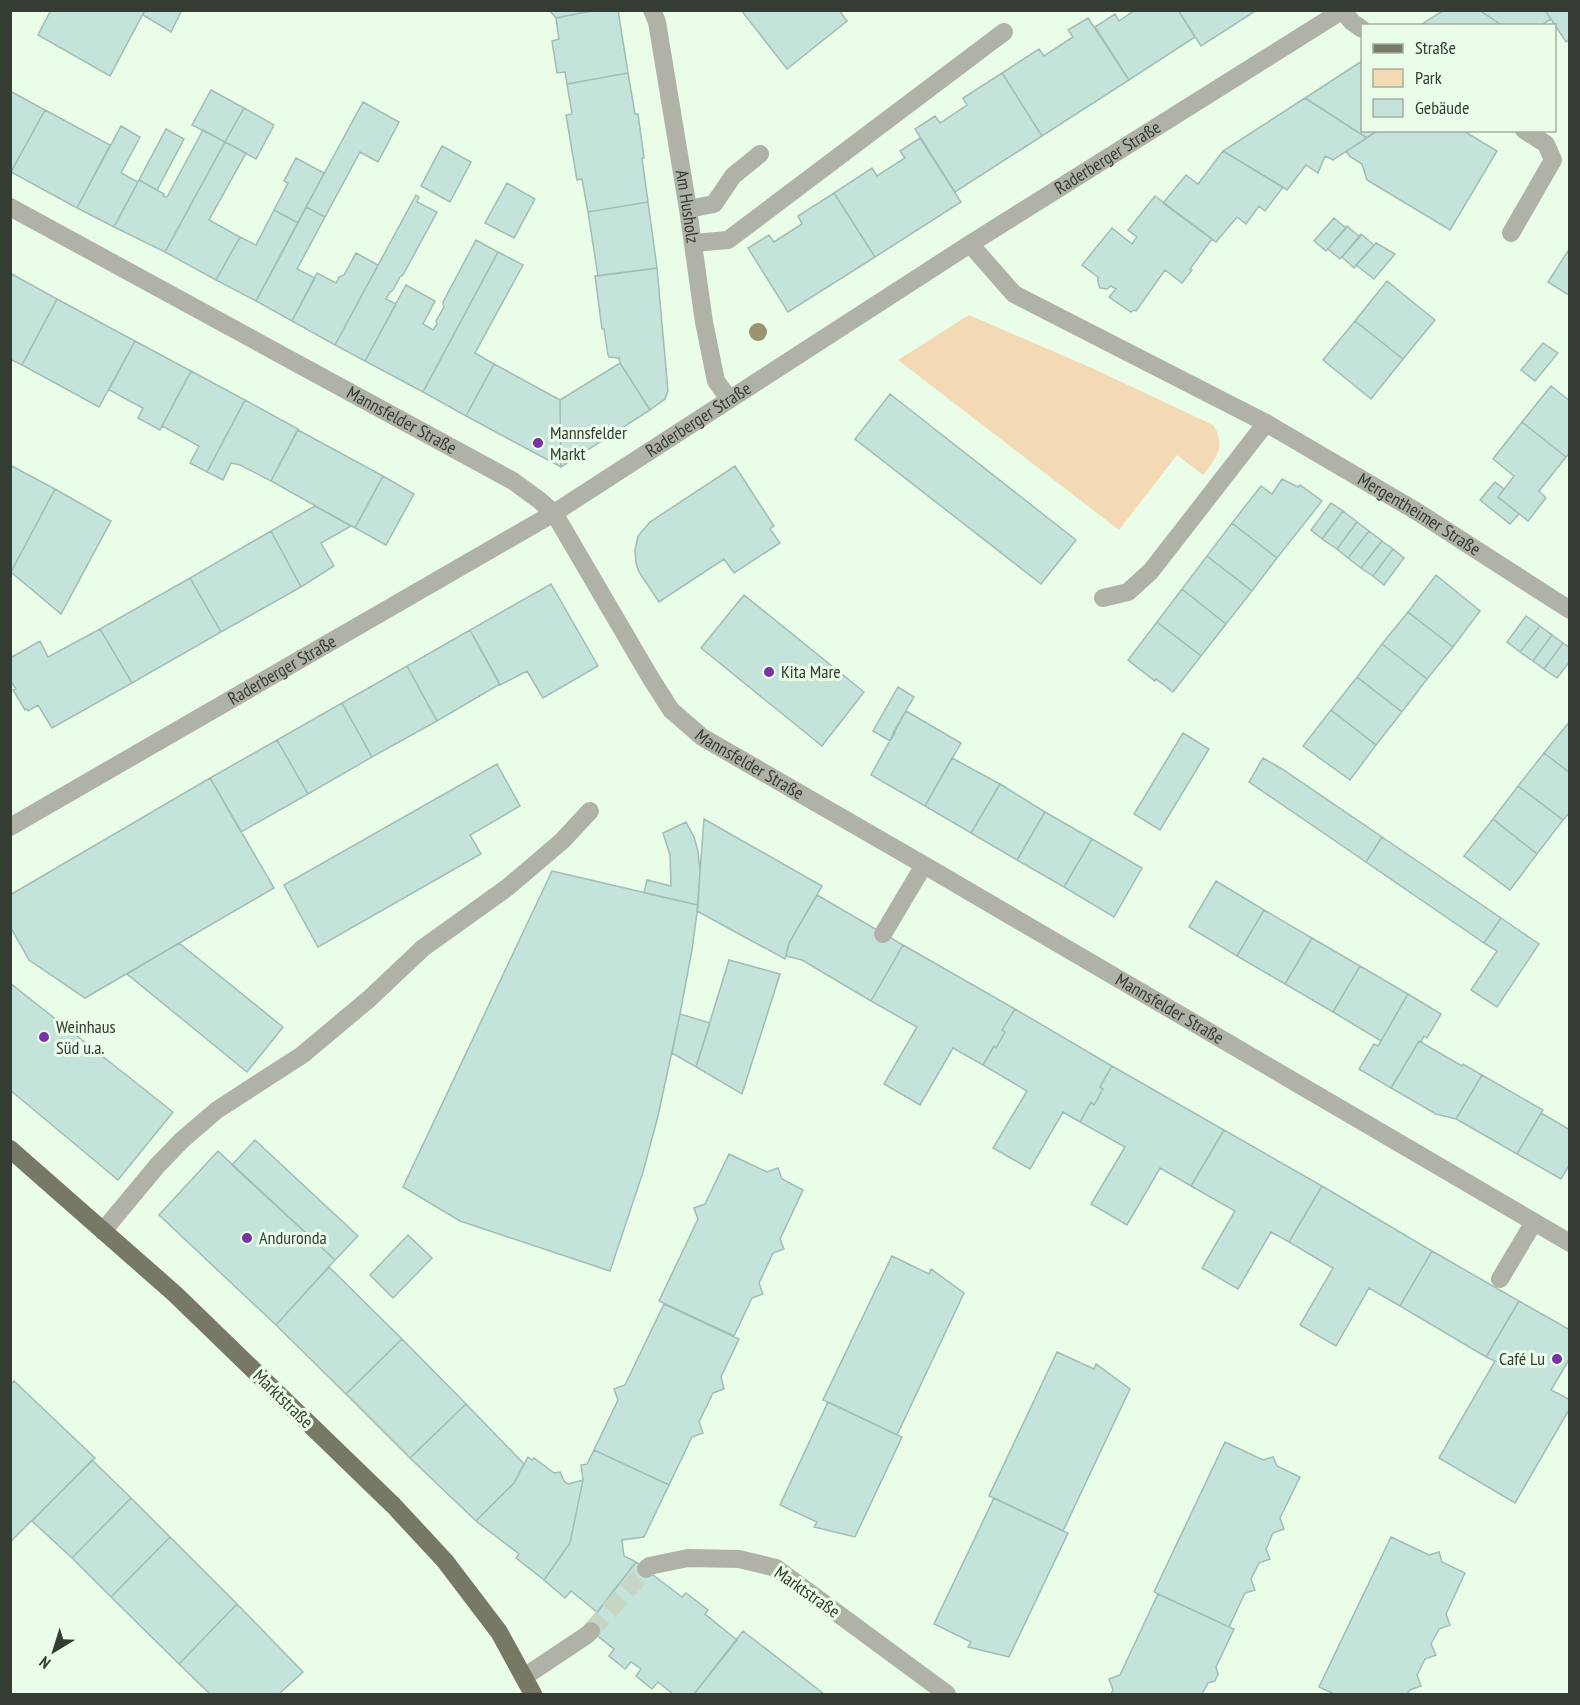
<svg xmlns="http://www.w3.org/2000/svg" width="1580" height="1705" font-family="'PT Sans Narrow',sans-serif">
<rect width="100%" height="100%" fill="#eafde8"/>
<path fill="#f4dab4" d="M969,315L1094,369L1213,425C1227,445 1216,459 1203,475L1177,455L1119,530L898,360Z"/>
<path fill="#c4e3da" stroke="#a0beb5" stroke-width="1.5" d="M51,10H145L110,76L38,35Z
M145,10H182L171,32L143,15Z
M549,10H596L556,18Z
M596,10H618L628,73L567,84L565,72L557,73L552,41L559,39L556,18Z
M741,10H839L847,21L787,69Z
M1135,10H1178L1195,37L1129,80L1095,27L1115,14L1119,21Z
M1178,10H1257L1201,46Z
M1444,10H1479L1503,26H1419Z
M1479,10H1545L1551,19L1540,26H1503Z
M1545,10H1570V39L1566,42Z
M1088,18L1129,80L1042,136L1002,73L1039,49L1044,56L1073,37L1068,30Z
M1362,61V130H1378L1367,138L1305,98Z
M628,73L635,114H638L644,158H642L648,202L588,212L582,179L577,180L566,115L572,114L567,84Z
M1002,73L1042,136L955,192L915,129L935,116L940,123L967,105L963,98Z
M211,90L244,108L225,142L192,125Z
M10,91L45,110L11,172H10Z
M1305,98L1367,138L1333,160L1325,156L1318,173L1306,165L1287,190L1223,151Z
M363,102L399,122L378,162L360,152L325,217L306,207Z
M244,108L274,125L256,159L225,142Z
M45,110L110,145L77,208L11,172Z
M121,126L140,137L121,173L138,182L114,227L77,208Z
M166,129L184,139L157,190L139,180Z
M203,130L225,142L165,252L114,227L139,180L164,194L163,196L167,197Z
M1378,130H1462L1497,151L1450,230L1367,180L1362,164L1349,156L1347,151Z
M920,138L961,202L875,257L834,193L872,168L877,176L905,158L900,151Z
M225,142L246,153L209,220L240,237L216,280L165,252Z
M442,146L471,162L450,202L421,186Z
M1223,151L1283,187L1265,211L1259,206L1246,224L1237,217L1216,242L1163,203L1186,175L1198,184Z
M296,158L324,173L298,223L274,210L288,183L284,181Z
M507,183L535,199L514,238L485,223Z
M834,193L875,257L788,312L748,248L769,235L774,242L802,224L798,216Z
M416,195L419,197L417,202L437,212L403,275L400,277L393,290L390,292L386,299L396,304L365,361L335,345Z
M1155,196L1212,239L1190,269L1192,270L1182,283L1165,270L1136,311L1134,310L1131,312L1109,297L1116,289L1111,286L1107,289L1100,288L1098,282V277L1082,265L1112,228L1132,244L1137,237L1128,230Z
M648,202L657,268L598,276L588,212Z
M306,207L325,217L297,269L315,278L292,321L256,301Z
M274,210L298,223L256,301L216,280L240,237L256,245Z
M1334,218L1346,228L1326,251L1314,241Z
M1347,226L1360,237L1340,259L1328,249Z
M1361,234L1374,245L1354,268L1342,257Z
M476,240L498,252L423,392L365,361L406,285L435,301L423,324L433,330L437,324L436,321L444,307L443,302Z
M1376,243L1395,254L1374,279L1356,265Z
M1570,248V296L1548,282Z
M498,252L523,265L475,353L494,364L466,416L423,392Z
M356,253L378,265L335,345L292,321L317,273L336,283L339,277L344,275Z
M657,268L668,391L665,399L650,410L620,363L619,358L609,357L608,355L604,329H602L595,276Z
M10,273L57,299L22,365L10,359Z
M1387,281L1435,320L1403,359L1355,321Z
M57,299L135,341L99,407L22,365Z
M1355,321L1403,359L1371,399L1323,360Z
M135,341L191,371L160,430L138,418L143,408L109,390Z
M1543,343L1558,353L1535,381L1521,370Z
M620,363L650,410L561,467L560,400Z
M494,364L560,400L561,467L466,416Z
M191,371L245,400L207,472L190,463L199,446L162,426Z
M1551,386L1570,401V453L1566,457L1522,422Z
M890,394L1076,540L1041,584L855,439Z
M245,400L298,429L271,481L240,465L231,463L223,480L207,472Z
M1522,422L1566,457L1539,491L1546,498L1528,521L1498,497L1514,476L1493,459Z
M298,430L383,476L355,528L271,481Z
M10,465L55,489L11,572H10Z
M735,466L774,526L770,529L780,543L734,573L724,559L659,602L639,572L636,563L635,550L638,536L650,522Z
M383,476L414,494L386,545L355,528Z
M1282,479L1298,487L1300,485L1322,501L1277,558L1232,523L1261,486L1272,494Z
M1495,482L1504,489L1498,497L1519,514L1510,524L1480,500Z
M55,489L111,521L61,614L11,572Z
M1331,503L1343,511L1322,539L1311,530Z
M315,506L351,526L321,543L334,566L301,587L271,531Z
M1343,511L1357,522L1337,549L1322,539Z
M1357,522L1369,531L1348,558L1337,549Z
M1232,523L1277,558L1252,591L1207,556Z
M271,531L301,587L221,632L190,578Z
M1369,531L1382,541L1361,568L1348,558Z
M1382,541L1393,549L1373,576L1361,568Z
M1393,549L1404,558L1384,585L1373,576Z
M1207,556L1252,591L1226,624L1182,589Z
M1436,575L1480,611L1453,647L1408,612Z
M190,578L221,632L132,683L100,629Z
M551,584L598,666L543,698L527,671L500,685L470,630Z
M1182,589L1226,624L1201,656L1157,622Z
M744,595L864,692L822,746L701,648Z
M1408,612L1453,647L1427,679L1382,644Z
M1526,616L1540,626L1520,652L1507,642Z
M1157,622L1201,656L1173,692L1156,679L1155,681L1128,660Z
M1540,626L1552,635L1533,661L1520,652Z
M100,629L132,683L52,728L38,705L28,711L27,709L25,710L13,690L16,689L10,680V658L40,641L48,657Z
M470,630L500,684L437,721L407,666Z
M1552,635L1563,643L1544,669L1533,661Z
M1563,643L1570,648V661L1557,678L1544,669Z
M1382,644L1427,679L1402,712L1357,677Z
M407,666L437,721L372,757L342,703Z
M1357,677L1402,712L1376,745L1331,710Z
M898,687L914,697L893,733H895L890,741L873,731Z
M342,703L372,757L308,794L277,740Z
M1331,710L1376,745L1350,780L1303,746Z
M906,711L961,743L925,806L871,775Z
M1570,721V773L1544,753Z
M1183,733L1209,749L1160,830L1134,814Z
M277,740L308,794L241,832L210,778Z
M1544,753L1570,773V812L1563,820L1518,786Z
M952,758L1000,784L971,833L925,806Z
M1263,758L1282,769L1382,837L1366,862L1249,782Z
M497,764L520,806L470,835L481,854L318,947L284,885Z
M210,778L274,888L85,998L29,960L10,926V895Z
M1000,784L1045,812L1017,860L971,833Z
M1518,786L1563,820L1537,854L1493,819Z
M1045,812L1092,839L1064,887L1017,860Z
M704,819L822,886L789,943L785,959L697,911Z
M1493,819L1537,854L1510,890L1464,856Z
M686,822L694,837L698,851L700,871L698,905L644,893L647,880L671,886L670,855L663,833Z
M1382,837L1501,918L1484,943L1366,862Z
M1092,839L1142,868L1114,917L1064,887Z
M552,871L698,905L692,950L680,1014L658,1116L643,1172L610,1271L460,1221L403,1187Z
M1216,881L1264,910L1237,956L1189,927Z
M817,895L903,945L871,1001L802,960L786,956L789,943Z
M1264,910L1312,938L1285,984L1237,956Z
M1501,918L1539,944L1497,1007L1471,990L1497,951L1484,943Z
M1312,938L1360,966L1333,1012L1285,984Z
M179,943L283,1027L247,1072L127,974Z
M903,945L1015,1009L1002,1030L1005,1032L996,1048L994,1046L983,1065L953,1048L920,1105L884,1084L917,1027L871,1001Z
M729,960L780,974L742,1094L696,1067Z
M1360,966L1408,994L1381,1041L1333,1012Z
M10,983L173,1112L118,1180L10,1090Z
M1408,994L1441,1014L1427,1038L1424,1036L1421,1042L1419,1041L1391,1088L1359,1069L1374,1044L1378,1046Z
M1015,1009L1112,1066L1100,1087L1103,1089L1094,1105L1091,1102L1080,1122L1063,1112L1030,1169L993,1148L1027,1091L983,1065L994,1046L996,1048L1005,1032L1002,1030Z
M680,1014L710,1023L696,1067L672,1053Z
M1419,1041L1462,1066L1463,1064L1482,1075L1456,1119L1436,1114L1391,1088Z
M1112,1066L1224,1130L1191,1186L1160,1168L1127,1225L1091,1204L1125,1147L1080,1122L1091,1102L1094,1105L1103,1089L1100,1087Z
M1482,1075L1543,1110L1517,1154L1456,1119Z
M1541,1113L1570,1130V1164L1561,1179L1517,1154Z
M1224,1130L1322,1186L1289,1242L1271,1232L1238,1289L1202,1268L1235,1211L1191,1186Z
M255,1140L358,1236L335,1260L232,1165Z
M218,1151L335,1260L276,1325L159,1215Z
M729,1154L767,1172L778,1168L782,1179L803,1190L780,1239L784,1249L773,1253L759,1283L763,1294L752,1298L734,1336L659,1301L698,1219L694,1208L705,1204Z
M1322,1186L1432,1251L1400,1306L1369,1288L1336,1346L1300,1325L1333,1268L1289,1242Z
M408,1235L432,1258L393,1298L370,1275Z
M1432,1251L1519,1301L1486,1357L1400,1306Z
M892,1256L929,1274L931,1269L964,1293L897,1435L823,1400Z
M329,1267L402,1339L346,1394L276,1325Z
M1519,1301L1570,1330V1358L1551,1390L1570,1400V1408L1515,1503L1439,1458L1495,1361L1486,1357Z
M664,1304L739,1339L721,1377L724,1389L713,1393L699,1422L703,1433L692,1437L669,1485L594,1450L618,1400L614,1389L625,1385Z
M402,1339L466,1404L410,1458L346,1394Z
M1057,1352L1094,1369L1096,1364L1130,1389L1063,1531L989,1496Z
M14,1381L95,1458L10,1542V1385Z
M828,1402L902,1437L855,1537L814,1527L817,1522L780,1505Z
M466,1404L524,1464L514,1483L476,1521L410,1458Z
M1225,1442L1263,1460L1273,1457L1277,1466L1300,1477L1280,1518L1284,1529L1273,1533L1266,1549L1270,1559L1259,1563L1251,1579L1255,1590L1245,1593L1229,1627L1154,1592Z
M594,1450L669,1485L644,1537L622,1540L624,1556L636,1562L597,1612L571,1591L565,1598L544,1580L570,1543L583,1480L581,1465L587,1464Z
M528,1457L532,1460L534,1458L554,1473L560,1472L564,1481L568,1484L583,1480L570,1543L544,1580L516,1558L519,1554L476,1521L514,1483Z
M92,1460L131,1498L72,1558L32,1521Z
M131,1498L170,1537L111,1597L72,1558Z
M994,1498L1068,1533L1009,1657L968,1647L971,1642L934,1624Z
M170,1537L237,1604L179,1664L111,1597Z
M1391,1537L1429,1555L1439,1552L1442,1562L1465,1573L1446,1614L1450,1625L1439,1629L1431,1644L1436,1655L1425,1659L1417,1675L1421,1686L1410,1690L1407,1694H1334L1319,1687Z
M636,1562L682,1597L686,1593L708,1610L705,1614L737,1640L694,1694H673L658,1682L652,1689L636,1676L641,1669L631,1662L625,1669L609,1656L614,1649L586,1627Z
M1158,1594L1234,1629L1216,1667L1218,1674L1215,1681L1208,1683L1202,1694H1111L1113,1690L1109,1679L1120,1675Z
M237,1604L303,1672L279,1694H210L179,1664Z
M743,1631L824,1694H694Z"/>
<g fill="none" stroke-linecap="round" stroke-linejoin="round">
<path stroke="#c6d6c4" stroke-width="18" stroke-dasharray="18 9" stroke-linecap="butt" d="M591,1631L646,1569"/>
<g stroke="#b1b2a7" stroke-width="18">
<path id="s1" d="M652,10L657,22L688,209L704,322L716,381L729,399"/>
<path d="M1343,11L1352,22L1362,29"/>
<path id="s2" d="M10,207L513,481L539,500L554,513L650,677L671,710L702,737L924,865L1570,1243"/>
<path d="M688,209L714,204L733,176L760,154"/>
<path d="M1511,233L1553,160L1546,144L1524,130"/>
<path d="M693,243L728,240L1004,32"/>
<path id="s3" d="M970,244L1014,294L1266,423L1416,511L1570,610"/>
<path d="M1103,598L1128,592L1151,571L1266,423"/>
<path id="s4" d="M10,827L554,513L970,244L1343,10"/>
<path d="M883,934L924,865"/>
<path d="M103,1231L157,1166L182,1140L217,1110L302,1055L369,999L423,948L508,887L562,841L590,811"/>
<path d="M1500,1279L1534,1222"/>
<path d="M646,1569L649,1566L688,1558L739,1559L776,1568L947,1694"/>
<path d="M524,1677L587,1635L591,1631"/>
</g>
<path stroke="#777865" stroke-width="18" d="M10,1149L175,1294L394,1506L445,1561L499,1632L533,1694"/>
</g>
<circle fill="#9a936f" cx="758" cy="332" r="9"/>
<g fill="#7832a6" stroke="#eafde8" stroke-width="2">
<circle cx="538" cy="443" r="6"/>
<circle cx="769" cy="672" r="6"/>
<circle cx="44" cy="1037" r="6"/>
<circle cx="247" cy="1238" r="6"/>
<circle cx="1557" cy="1359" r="6"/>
</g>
<g text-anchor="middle" stroke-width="6" stroke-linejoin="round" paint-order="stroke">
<g font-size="18" fill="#353c34" stroke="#eafde8">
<text dy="6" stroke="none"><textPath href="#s4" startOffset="1286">Raderberger Straße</textPath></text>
<text dy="6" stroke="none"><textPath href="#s1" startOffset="200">Am Husholz</textPath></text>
<text dy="6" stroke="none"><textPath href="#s4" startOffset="800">Raderberger Straße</textPath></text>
<text dy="6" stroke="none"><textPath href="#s2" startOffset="446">Mannsfelder Straße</textPath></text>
<text dy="6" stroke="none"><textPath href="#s3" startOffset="528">Mergentheimer Straße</textPath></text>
<text dy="6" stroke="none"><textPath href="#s4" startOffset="314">Raderberger Straße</textPath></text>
<text dy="6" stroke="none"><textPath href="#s2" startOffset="950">Mannsfelder Straße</textPath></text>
<text dy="6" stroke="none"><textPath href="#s2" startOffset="1436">Mannsfelder Straße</textPath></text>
<text transform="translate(283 1399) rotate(44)" y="6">Marktstraße</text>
<text transform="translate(807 1592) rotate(35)" y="6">Marktstraße</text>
</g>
<g font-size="18" fill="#353c34" stroke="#eafde8" text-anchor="start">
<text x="550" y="439">Mannsfelder<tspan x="550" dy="21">Markt</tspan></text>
<text x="781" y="678">Kita Mare</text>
<text x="56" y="1033">Weinhaus<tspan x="56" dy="21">Süd u.a.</tspan></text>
<text x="259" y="1244">Anduronda</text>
<text x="1545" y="1365" text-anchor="end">Café Lu</text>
</g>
</g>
<rect width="1580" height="1705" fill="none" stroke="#353c34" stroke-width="24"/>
<rect x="1361" y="24" width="195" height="108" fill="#eafde8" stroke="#a2b0a0" stroke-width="1.5"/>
<rect x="1373" y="44" width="30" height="9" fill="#777865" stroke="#a2b0a0" stroke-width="1.5"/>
<text x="1415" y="54" font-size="18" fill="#353c34">Straße</text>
<rect x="1373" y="69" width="30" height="18" fill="#f4dab4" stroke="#a2b0a0" stroke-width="1.5"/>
<text x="1415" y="84" font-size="18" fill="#353c34">Park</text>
<rect x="1373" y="99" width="30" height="18" fill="#c4e3da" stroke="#a2b0a0" stroke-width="1.5"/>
<text x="1415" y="114" font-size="18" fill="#353c34">Gebäude</text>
<g transform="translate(54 1651) rotate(218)" stroke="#eafde8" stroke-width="4.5" paint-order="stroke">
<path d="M0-4.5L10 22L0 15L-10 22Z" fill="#353c34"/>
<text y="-9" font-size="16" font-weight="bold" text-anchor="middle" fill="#353c34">N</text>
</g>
</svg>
